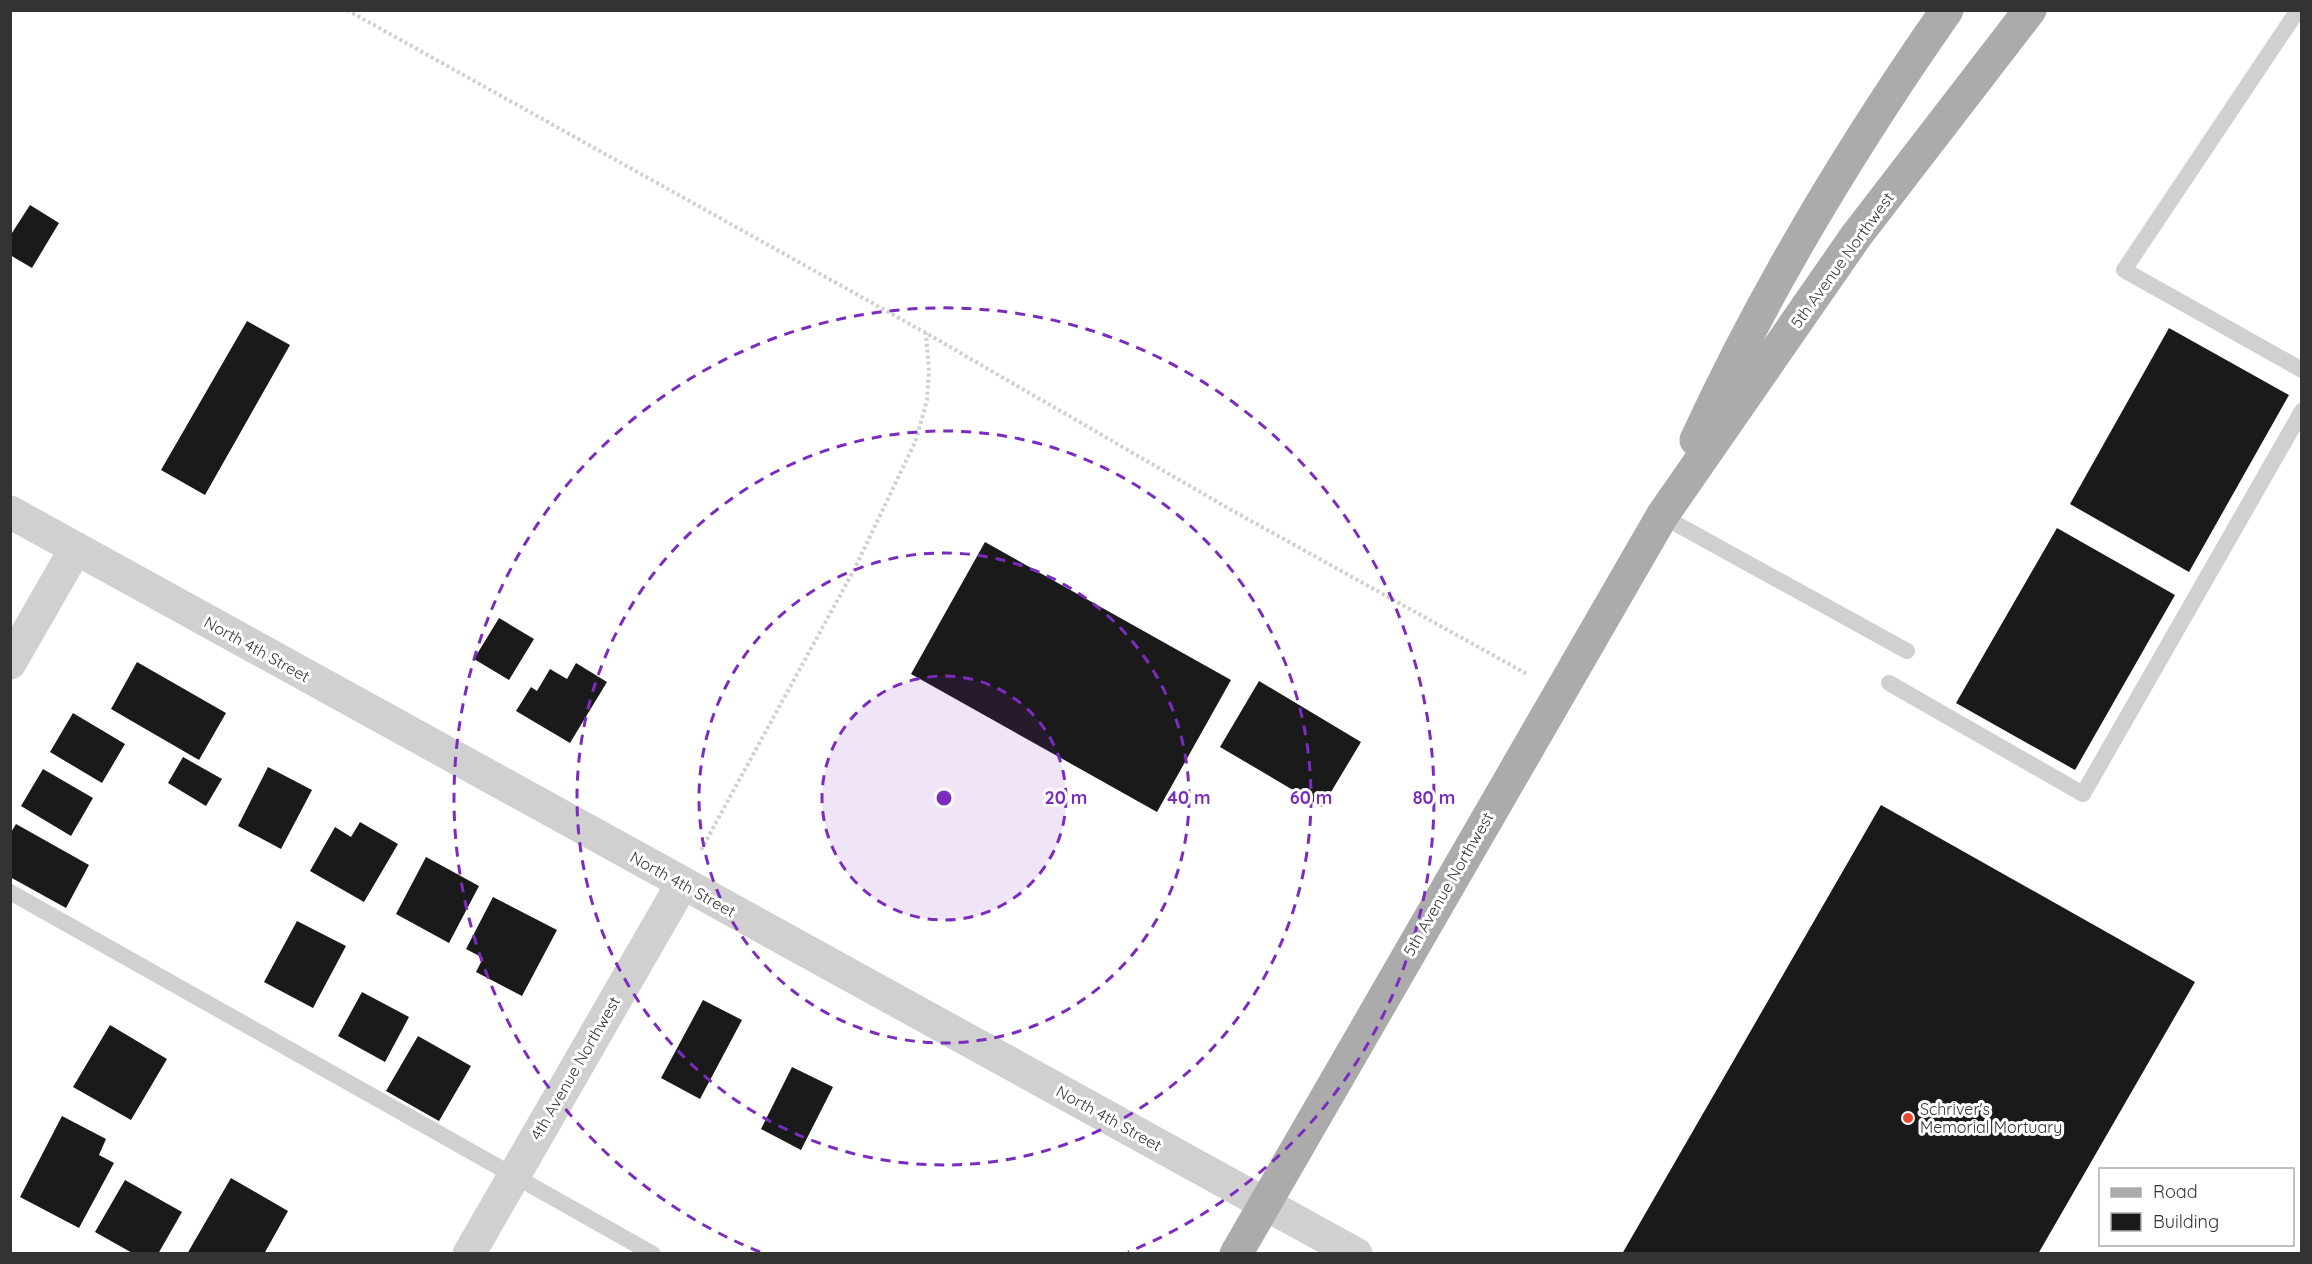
<svg xmlns="http://www.w3.org/2000/svg" width="2312" height="1264" font-family="Quicksand,sans-serif">
<rect width="100%" height="100%" fill="#fff"/>
<path fill="#1a1a1a" d="M30,205L59,223L32,268L10,255V236Z
M247,321L290,345L205,495L161,470Z
M2169,328L2289,395L2189,572L2070,504Z
M2057,528L2175,595L2075,770L1956,703Z
M985,542L1231,680L1157,812L911,674Z
M499,618L534,639L509,680L474,659Z
M137,662L226,713L199,760L111,709Z
M576,663L607,682L570,743L516,711L531,687L537,691L550,669L567,679Z
M1259,681L1361,742L1322,807L1220,747Z
M73,713L125,744L102,783L50,752Z
M183,757L222,779L206,806L168,783Z
M268,767L312,790L281,849L238,826Z
M43,769L93,798L71,836L21,806Z
M1881,805L2195,982L2038,1254H1622Z
M360,822L398,844L364,902L310,871L335,827L351,837Z
M16,824L89,865L66,908L10,877V834Z
M426,857L479,886L449,943L396,914Z
M493,897L557,930L522,996L476,972L483,958L466,949Z
M297,921L346,946L313,1008L264,982Z
M362,992L409,1017L385,1062L338,1036Z
M703,1000L742,1020L700,1099L661,1078Z
M110,1025L167,1059L131,1120L73,1087Z
M418,1036L471,1066L439,1121L386,1091Z
M792,1067L833,1087L801,1150L761,1129Z
M62,1116L106,1139L99,1155L114,1163L79,1228L20,1197Z
M231,1178L288,1211L264,1254H187Z
M125,1180L182,1212L158,1254H134L95,1232Z"/>
<g fill="none" stroke-linecap="round" stroke-linejoin="round">
<path stroke="#d0d0d0" stroke-width="4" stroke-dasharray="3 3" stroke-linecap="butt" d="M347,10L926,333L1226,507L1527,674
M701,850L855,568L916,440L927,400L929,372L926,333"/>
<path stroke="#d0d0d0" stroke-width="16" d="M2298,10L2124,270L2302,370
M1662,516L1907,651
M1889,683L2083,794L2302,411
M10,892L653,1254"/>
<path stroke="#d0d0d0" stroke-width="33" d="M10,512L1356,1254
M10,663L76,548
M469,1254L682,884"/>
<path stroke="#ababab" stroke-width="33" d="M1696,440C1765,290 1852,146 1947,10
M1236,1254L1662,516L1856,236L2030,10"/>
</g>
<circle cx="944" cy="798" r="122" fill="#7b2cbf" fill-opacity=".12"/>
<g fill="none" stroke="#7b2cbf" stroke-width="3" stroke-dasharray="10 8">
<circle cx="944" cy="798" r="122"/>
<circle cx="944" cy="798" r="245"/>
<circle cx="944" cy="798" r="367"/>
<path d="M760 1252A490 490 0 1 1 1128 1252"/>
</g>
<circle fill="#e94835" stroke="#fff" stroke-width="2" cx="1908" cy="1118" r="6"/>
<g text-anchor="middle" stroke-width="6" stroke-linejoin="round" paint-order="stroke">
<g font-size="16" fill="#333" stroke="#fff">
<text transform="translate(1842 260) rotate(-54)" y="6">5th Avenue Northwest</text>
<text transform="translate(257 649) rotate(29)" y="6">North 4th Street</text>
<text transform="translate(683 884) rotate(29)" y="6">North 4th Street</text>
<text transform="translate(1448 884) rotate(-60)" y="6">5th Avenue Northwest</text>
<text transform="translate(575 1068) rotate(-60)" y="6">4th Avenue Northwest</text>
<text transform="translate(1109 1118) rotate(29)" y="6">North 4th Street</text>
</g>
<g font-size="16" fill="#333" stroke="#fff" text-anchor="start">
<text x="1920" y="1115">Schriver's<tspan x="1920" dy="18">Memorial Mortuary</tspan></text>
</g>
</g>
<circle cx="944" cy="798" r="9" fill="#7b2cbf" stroke="#fff" stroke-width="3"/>
<g font-size="18" text-anchor="middle" font-weight="bold" fill="#7b2cbf" stroke="#fff" stroke-width="6" stroke-linejoin="round" paint-order="stroke">
<text x="1066" y="804">20 m</text>
<text x="1189" y="804">40 m</text>
<text x="1311" y="804">60 m</text>
<text x="1434" y="804">80 m</text>
</g>
<rect width="2312" height="1264" fill="none" stroke="#333333" stroke-width="24"/>
<rect x="2099" y="1168" width="195" height="78" fill="#ffffff" stroke="#adadad" stroke-width="1.5"/>
<rect x="2111" y="1188" width="30" height="9" fill="#ababab" stroke="#adadad" stroke-width="1.5"/>
<text x="2153" y="1198" font-size="18" fill="#333333">Road</text>
<rect x="2111" y="1213" width="30" height="18" fill="#1a1a1a" stroke="#adadad" stroke-width="1.5"/>
<text x="2153" y="1228" font-size="18" fill="#333333">Building</text>
</svg>
